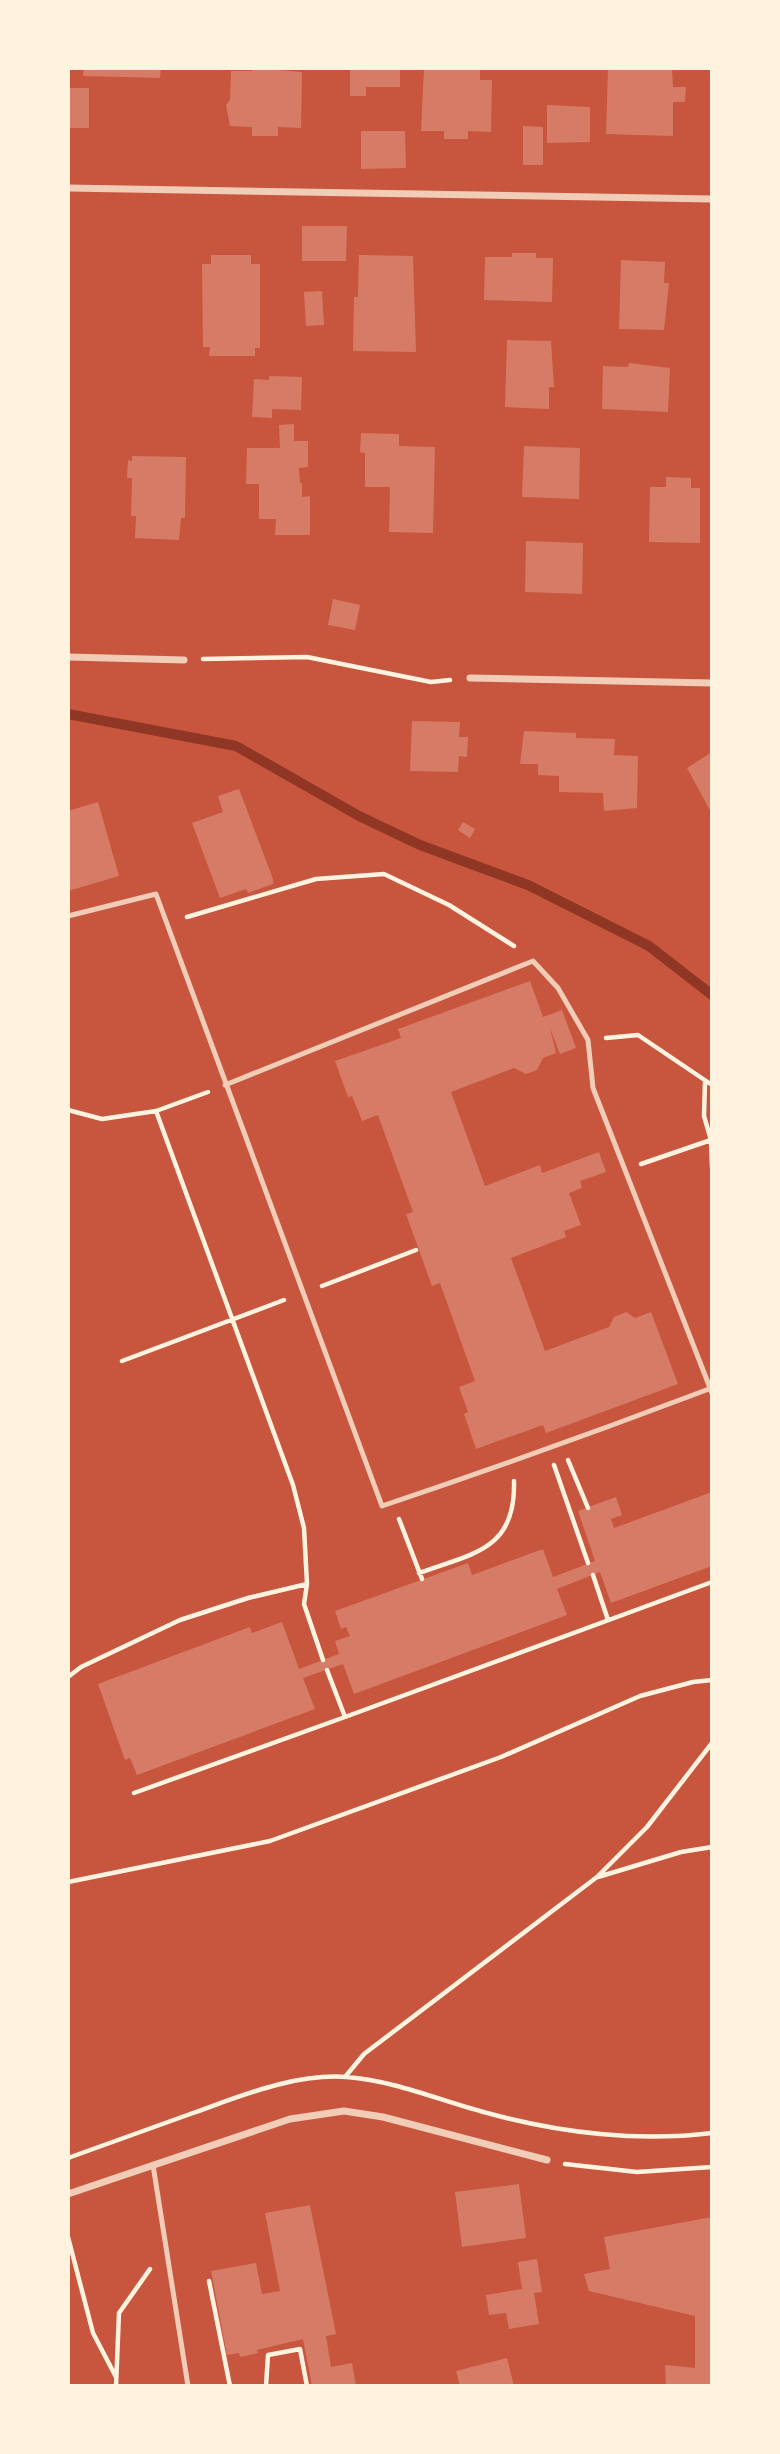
<svg xmlns="http://www.w3.org/2000/svg" width="780" height="2454" font-family="Manrope,sans-serif">
<rect width="100%" height="100%" fill="#c8553d"/>
<g fill="none" stroke-linecap="round" stroke-linejoin="round">
<path stroke="#8f3625" stroke-width="10" d="M68,714L236,746L359,816L420,845L528,885L649,946L712,995"/>
</g>
<path fill="#d67c66" d="M84,68H161L160,78L83,76Z
M252,68L302,72L301,128L278,127V136H252V127L230,126L226,105L230,100L231,71H252Z
M350,68H400V87H366V96H350Z
M424,68H480V80H492L491,132L468,131V139H444V131H421Z
M608,68H672L673,87H686L685,102H673V136L606,134Z
M68,88H89V128H68Z
M547,105L590,107V142L547,143Z
M523,126L543,127V165H523Z
M361,131H405L406,168L361,169Z
M302,226H347L346,261H302Z
M512,253H536V258H553L552,302L484,300L485,257H512Z
M211,255H251V264H260V348H255V356H209L210,347H203L202,264H211Z
M359,255L413,256L416,352L353,351L354,297H358Z
M621,260L665,262L664,283H669L664,330L619,329Z
M322,291L324,325L306,326L304,292Z
M507,340L551,341L554,387H549V409L505,407Z
M629,363L670,368L668,412L602,409L603,366L628,367Z
M269,376L302,377L301,410L272,409V418L252,417L254,379L269,380Z
M294,424V441H308V467L299,468L300,483H302V497L310,496V535H275L276,519H259V484H246L247,448H280L279,425Z
M361,433L399,434V446L435,447L433,533L389,532L390,487H365V453L360,452Z
M524,446L580,448L579,499L522,497Z
M132,456L186,457L185,518H181L179,540L135,538L136,516H131L132,478H127L128,460L132,461Z
M666,477L691,478V488H700V543L649,542L650,487H666Z
M526,541L583,543L582,594L525,592Z
M333,599L360,605L355,630L328,625Z
M412,721L460,722L459,737H468L467,757L459,756L458,772L410,771Z
M524,731L576,733V738L615,739L614,755L638,756L637,808L604,811L603,793L559,792V776L538,775V764H520Z
M712,752V814L687,768Z
M239,789L273,879V884L248,893L246,889L220,898L192,823L223,812L218,796Z
M98,802L119,876L68,891V811Z
M463,822L475,829L470,838L458,830Z
M530,981L543,1017L562,1010L576,1048L560,1054L550,1028L556,1053L543,1058L537,1070L526,1074L514,1068L451,1092L485,1186L540,1165L542,1173L599,1152L606,1172L580,1181L582,1188L569,1193L581,1225L564,1231L566,1237L511,1258L545,1351L609,1327L614,1317L626,1312L635,1318L651,1312L678,1384L546,1433L543,1425L476,1449L464,1414L468,1412L459,1387L475,1381L440,1283L432,1286L406,1214L413,1212L378,1115L362,1121L352,1096L348,1097L335,1061L401,1038L398,1029Z
M712,1492V1566L611,1603L600,1572L557,1589L567,1615L354,1694L343,1664L303,1678L315,1709L137,1775L130,1758L125,1760L98,1684L250,1627L252,1633L282,1622L299,1669L339,1654L335,1641L350,1636L346,1627L341,1629L335,1611L468,1563L472,1575L543,1549L553,1577L595,1561L578,1511L616,1497L622,1515L611,1519L614,1528Z
M519,2184L526,2238L462,2247L455,2192Z
M310,2205L336,2334L326,2336L331,2367L352,2363L356,2386H312L303,2339L257,2350L258,2353L240,2357L239,2353L227,2355L211,2271L256,2263L262,2294L280,2291L265,2213Z
M712,2217V2386H666L665,2365L695,2368V2316L589,2291L584,2274L610,2269L604,2237Z
M537,2259L542,2292L534,2293L539,2324L509,2329L506,2313L489,2315L486,2295L522,2289L518,2262Z
M507,2358L514,2386H460L456,2371Z"/>
<g fill="none" stroke-linecap="round" stroke-linejoin="round">
<path stroke="#fff3e0" stroke-width="4.5" d="M203,659L307,657L431,682L450,680
M187,917L316,879L384,874L449,905L514,946
M606,1038L638,1035L712,1085
M705,1082L704,1116L711,1140
M68,1110L102,1119L156,1111L208,1092
M641,1164L711,1140L712,1167
M322,1286L416,1250
M122,1361L284,1300
M568,1460L588,1508
M554,1465L588,1563
M399,1519L422,1579
M419,1573C474,1553 516,1550 514,1481
M593,1575L608,1620
M307,1584L304,1604L323,1660
M68,1677L81,1667L180,1620L248,1598L307,1584L304,1528L293,1485L156,1111
M345,1717L712,1582
M134,1793L345,1717L327,1670
M598,1877L681,1852L712,1847
M68,1882L270,1841L501,1757L640,1696L693,1682L712,1680
M345,2077L364,2054L597,1877L647,1827L712,1743
M68,2158C110,2143 152,2128 193,2113C241,2096 295,2073 347,2077C397,2081 443,2102 491,2114C561,2133 639,2142 712,2133
M565,2164L637,2172L712,2167
M68,2237L93,2333L116,2377
M209,2281L230,2386
M116,2386L119,2313L150,2269
M266,2386L268,2355L300,2349L307,2386"/>
<path stroke="#f1ccb7" stroke-width="5" d="M68,916L156,894L382,1506C492,1469 601,1430 709,1389
M225,1085L533,961L558,988L588,1040L593,1088L712,1393
M153,2165L188,2386"/>
<path stroke="#f1ccb7" stroke-width="7" d="M68,188L712,199
M68,657L184,660
M470,678L712,683
M68,2194L290,2119L344,2111L383,2117L547,2160"/>
</g>
<rect width="780" height="2454" fill="none" stroke="#fff3e0" stroke-width="140"/>
</svg>
